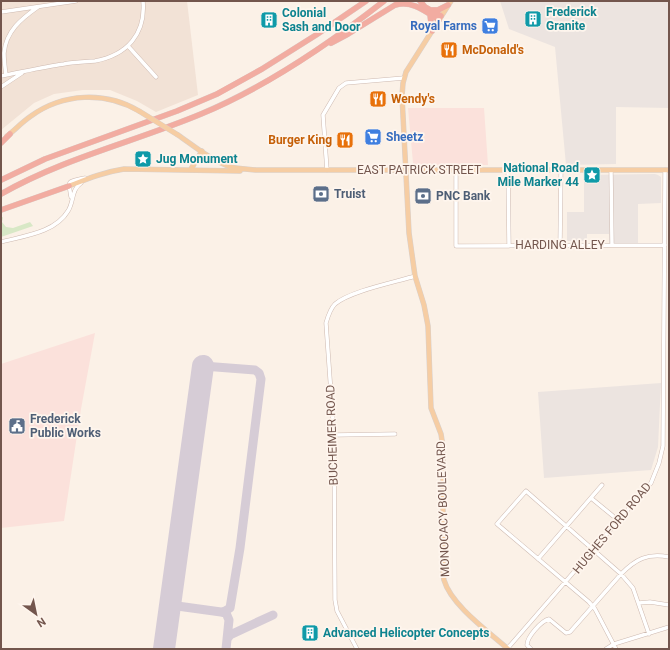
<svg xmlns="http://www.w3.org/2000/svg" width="670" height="650" font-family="Roboto,sans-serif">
<rect width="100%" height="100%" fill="#fbf1e7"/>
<path fill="#f2e2d6" d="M1,1H187L198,95L156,112L137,101L110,90H83L54,94L34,103L1,130Z"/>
<path fill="#fbe1db" d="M408,108H484L488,165H415L413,163Z
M95,333L81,409L64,521L1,528V364Z"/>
<path fill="#ece4e0" d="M500,1H669V108L616,107V164L566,165L555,47L509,29Z
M655,174L658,175L661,177V203L638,204V243H609V234H587V241H567V212H584V175Z
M661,383L658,447L651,470L544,478L538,392Z"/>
<path fill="#d8e8c6" d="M3,217L2,222L6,227L13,228L30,222L33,226L1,237V218Z"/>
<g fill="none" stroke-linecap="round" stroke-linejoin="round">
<path stroke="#d6ccd6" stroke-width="9" d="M203,366L255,370L259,373L261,379L240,548L230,608L225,611L221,612L226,613L229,620L226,649
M170,605L221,612
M227,639L230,635L273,615"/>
<path stroke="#d6ccd6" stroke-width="22" d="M164,649L203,366"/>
<g stroke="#cebab1" stroke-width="4.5">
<path id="minor" d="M1,12L76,1
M128,46L156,77
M6,75C5,68 4,60 4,53C6,31 21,19 38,7
M1,76C22,72 43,67 64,64C74,62 85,62 95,61C127,55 146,34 143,1
M1,87L22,73
M327,170L323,115L339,88L346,83L404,78
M456,170V246L665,245
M508,170L509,246
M611,170L612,245
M71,197C68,179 67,182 85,178
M1,242C23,236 55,233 68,211C74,202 71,190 81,183
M560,245L561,170
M334,435L395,434
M591,498L613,516
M538,559L602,485
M639,603L650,602L669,605
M357,649L337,611L335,600L334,435L326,323C328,316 330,309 335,304C350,291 396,282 415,276
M507,649L651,483L659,463L663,446L665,170
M531,649L527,645C527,637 541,621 549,619L566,633L570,632L621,574L633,588L649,634
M606,649L614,644L669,627
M616,649L595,609L589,602L497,524L526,491L621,574C636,559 647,553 669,557"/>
</g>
<g stroke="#d8d0cd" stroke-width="5.5">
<path id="major" d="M451,1L406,72L403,83L402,96L409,233L415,276L424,305L428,326L431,408L441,434L443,447V565C443,570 443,576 444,580C451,605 489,632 508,649
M178,135C194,146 212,161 231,167C239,169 247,169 256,170H669
M7,136C15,130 22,122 31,116C63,93 105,91 139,111
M191,169L202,151
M69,186C87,179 104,172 124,169L240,171"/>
</g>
<g stroke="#d8d0cd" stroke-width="6">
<path id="highway" d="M420,1L425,7L441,16
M431,10H438L448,5
M430,14L432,31
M331,43L348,34L395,5C412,0 425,11 439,20
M1,143L10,134
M1,180L45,159L177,111L217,94L262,69L316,35L366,1
M1,194C64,158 134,142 201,114C266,87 329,44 384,1
M1,210L69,186"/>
</g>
<use href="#minor" stroke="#fff" stroke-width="3.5"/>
<use href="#major" stroke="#f6cda3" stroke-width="4.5"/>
<use href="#highway" stroke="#f2aca1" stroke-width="5.5"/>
<g stroke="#d8d0cd" stroke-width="5.5" stroke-linecap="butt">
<path id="major-bridge" d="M139,111L178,135"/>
</g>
<use href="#major-bridge" stroke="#f6cda3" stroke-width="4.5"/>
</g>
<defs>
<g id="building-square" transform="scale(0.9)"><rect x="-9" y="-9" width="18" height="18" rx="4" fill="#0f9aa8" stroke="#fef5ed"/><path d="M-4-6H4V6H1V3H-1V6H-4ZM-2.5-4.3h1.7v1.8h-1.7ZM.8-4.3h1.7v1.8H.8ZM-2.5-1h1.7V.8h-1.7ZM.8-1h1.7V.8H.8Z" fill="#fff"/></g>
<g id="supermarket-square" transform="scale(0.9)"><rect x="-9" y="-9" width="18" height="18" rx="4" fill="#3f7fe0" stroke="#fef5ed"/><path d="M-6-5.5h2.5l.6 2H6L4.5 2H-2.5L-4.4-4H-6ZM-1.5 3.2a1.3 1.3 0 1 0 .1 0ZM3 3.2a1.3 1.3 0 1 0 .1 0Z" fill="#fff"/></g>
<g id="restaurant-square" transform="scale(0.9)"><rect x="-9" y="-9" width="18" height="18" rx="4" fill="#e8710a" stroke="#fef5ed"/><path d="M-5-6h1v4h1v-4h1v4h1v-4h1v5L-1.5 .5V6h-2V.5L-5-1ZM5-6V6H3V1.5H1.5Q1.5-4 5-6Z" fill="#fff"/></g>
<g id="sight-square" transform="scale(0.9)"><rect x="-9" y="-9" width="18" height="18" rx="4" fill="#0f9aa8" stroke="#fef5ed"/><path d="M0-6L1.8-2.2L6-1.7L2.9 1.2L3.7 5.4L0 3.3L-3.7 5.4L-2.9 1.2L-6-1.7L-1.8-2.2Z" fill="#fff"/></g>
<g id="bank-square" transform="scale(0.9)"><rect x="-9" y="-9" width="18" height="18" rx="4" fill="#5c6f8a" stroke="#fef5ed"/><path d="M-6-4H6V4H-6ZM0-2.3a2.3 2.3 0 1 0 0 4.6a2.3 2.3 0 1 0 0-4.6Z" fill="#fff"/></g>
<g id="civic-square" transform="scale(0.9)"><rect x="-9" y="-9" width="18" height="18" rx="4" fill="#5c6f8a" stroke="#fef5ed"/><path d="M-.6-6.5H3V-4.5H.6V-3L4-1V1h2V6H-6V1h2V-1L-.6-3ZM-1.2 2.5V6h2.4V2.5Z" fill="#fff"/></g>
</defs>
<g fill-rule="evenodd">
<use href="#building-square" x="533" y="19"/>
<use href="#building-square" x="269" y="20"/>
<use href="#supermarket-square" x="490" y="26"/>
<use href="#restaurant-square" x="449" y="50"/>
<use href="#restaurant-square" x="378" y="99"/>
<use href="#supermarket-square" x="373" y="137"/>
<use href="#restaurant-square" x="345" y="140"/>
<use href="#sight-square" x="143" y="159"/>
<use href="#sight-square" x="592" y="175"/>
<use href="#bank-square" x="321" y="194"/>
<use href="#bank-square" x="423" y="196"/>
<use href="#civic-square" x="17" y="426"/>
<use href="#building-square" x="310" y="633"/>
</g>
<g text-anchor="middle" stroke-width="3.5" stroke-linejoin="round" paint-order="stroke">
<g font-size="12" font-weight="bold" fill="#0d838f" stroke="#fef5ed" text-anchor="start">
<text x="546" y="16">Frederick<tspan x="546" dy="14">Granite</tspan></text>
<text x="282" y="17">Colonial<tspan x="282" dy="14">Sash and Door</tspan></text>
<text x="156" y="163">Jug Monument</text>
<text x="579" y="172" text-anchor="end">National Road<tspan x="579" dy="14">Mile Marker 44</tspan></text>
<text x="323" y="637">Advanced Helicopter Concepts</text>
</g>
<g font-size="12" font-weight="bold" fill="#366cbe" stroke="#fef5ed" text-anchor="end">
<text x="477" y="30">Royal Farms</text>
<text x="386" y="141" text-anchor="start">Sheetz</text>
</g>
<g font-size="12" font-weight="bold" fill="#c56008" stroke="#fef5ed" text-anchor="start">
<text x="462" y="54">McDonald's</text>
<text x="391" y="103">Wendy's</text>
<text x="332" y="144" text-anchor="end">Burger King</text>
</g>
<g font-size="12" fill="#73564d" stroke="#fef5ed">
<text x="419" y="174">EAST PATRICK STREET</text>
<text x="560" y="249">HARDING ALLEY</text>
<text transform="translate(332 435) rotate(-92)" y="4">BUCHEIMER ROAD</text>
<text transform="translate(443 509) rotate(-92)" y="4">MONOCACY BOULEVARD</text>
<text transform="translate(612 528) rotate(-50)" y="4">HUGHES FORD ROAD</text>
</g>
<g font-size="12" font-weight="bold" fill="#4e5e75" stroke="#fef5ed" text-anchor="start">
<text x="334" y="198">Truist</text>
<text x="436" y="200">PNC Bank</text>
<text x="30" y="423">Frederick<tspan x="30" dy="14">Public Works</tspan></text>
</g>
</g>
<rect width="670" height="650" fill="none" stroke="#73564d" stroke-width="4"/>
<g transform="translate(36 614) rotate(147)" stroke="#fef5ed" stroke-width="3" paint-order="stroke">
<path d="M0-3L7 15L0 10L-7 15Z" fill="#73564d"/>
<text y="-6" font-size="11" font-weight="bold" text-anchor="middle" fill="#73564d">N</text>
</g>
</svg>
